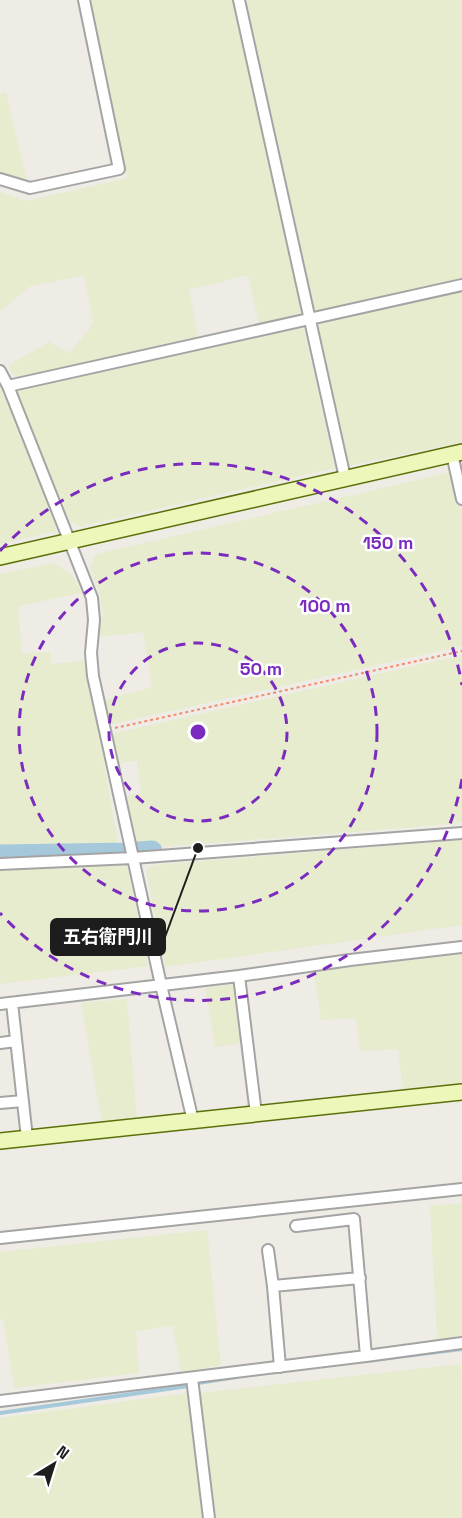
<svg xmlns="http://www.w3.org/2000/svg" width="462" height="1518" font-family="'Space Grotesk','Noto Sans JP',sans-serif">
<rect width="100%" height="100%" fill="#eeece4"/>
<path fill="#e7eccf" d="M91,0H233L303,311L297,316L259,323L248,275L189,290L198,336L19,378L12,374L9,365L49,342L70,353L93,323L84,275L29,287L0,312V192L26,201L127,178Z
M248,0H462V280L319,313L314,310L246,4Z
M6,93L28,183L0,175V94Z
M462,289V442L348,466L318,324L320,321Z
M296,328L304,329L335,468L82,526L68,521L17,393L23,387Z
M0,387L56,520V531L0,544Z
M452,472L462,515V646L113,724L108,722L103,700L152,687L143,632L98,637L103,614L99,593L90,568L96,554Z
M52,563L63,568L73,577L82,593L18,606L22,653L51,652V664L86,661L118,843L0,851V574Z
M462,655V822L453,824L136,849L124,797L141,793L137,760L118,764L112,740L115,733Z
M462,840V925L165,967L146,871L153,865Z
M122,865L128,870L148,966L0,984V868Z
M462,953V1085L403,1091L398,1049L360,1051L356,1018L321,1020L314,971Z
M235,984L241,1043L215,1047L205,988Z
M127,999L137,1120L102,1124L81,1003Z
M462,1203V1335L437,1340L430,1206Z
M207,1230L221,1365L181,1373L173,1326L136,1331L139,1373L14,1388L3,1319H0V1252Z
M461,1364L462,1518H214L199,1393Z
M188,1393L204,1518H0V1418Z"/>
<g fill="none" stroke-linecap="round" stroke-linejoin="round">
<path stroke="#a5c9da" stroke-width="4" d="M365,1361L462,1349
M0,1413L195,1385L198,1383L236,1377"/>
<path stroke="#a5c9da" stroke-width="21" d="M0,855L128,853L152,851"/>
<g stroke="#a4a4a4" stroke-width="14">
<path id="street" d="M239,0L345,478
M0,179L30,188L119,169L84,0
M0,371L8,386L92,598L94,620L91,653L93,676L161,985L193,1121
M8,386L462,285
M452,454L462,499
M0,864L133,858L462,833
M239,976L256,1114
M12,1003L27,1138
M0,1004L239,976L350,960L462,947
M0,1043L16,1041
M0,1103L23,1101
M296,1226L354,1219L366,1356
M0,1238L462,1189
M268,1250L273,1286L280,1367
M273,1286L360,1278
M192,1378L209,1518
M0,1401L366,1356L462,1343"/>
</g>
<g stroke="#5a7009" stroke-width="18">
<path id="secondary" d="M0,557L462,452
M0,1141L462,1092"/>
</g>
<path stroke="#f58a6e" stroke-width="2" stroke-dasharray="3 3" stroke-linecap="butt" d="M115,728L462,651"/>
<use href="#street" stroke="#fff" stroke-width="10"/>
<use href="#secondary" stroke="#edf7b9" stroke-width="15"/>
</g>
<g fill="none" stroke="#7b2cbf" stroke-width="3" stroke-dasharray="10 8">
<circle cx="198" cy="732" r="89"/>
<circle cx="198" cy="732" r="179"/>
<path d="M462 779A268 268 0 0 1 0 913M0 551A268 268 0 0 1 462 685"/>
</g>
<circle cx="198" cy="732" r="9" fill="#7b2cbf" stroke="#fff" stroke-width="3"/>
<g font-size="18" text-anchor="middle" font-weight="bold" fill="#7b2cbf" stroke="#fff" stroke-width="5" stroke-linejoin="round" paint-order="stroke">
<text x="388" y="549">150 m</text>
<text x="325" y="612">100 m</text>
<text x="261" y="675">50 m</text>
</g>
<path fill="none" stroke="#1d1d1d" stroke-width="2" d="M198 848L165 937"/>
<circle fill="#1d1d1d" stroke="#fff" stroke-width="2" cx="198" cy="848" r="6"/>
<rect fill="#1d1d1d" stroke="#1d1d1d" stroke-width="2" x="51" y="919" width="114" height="36" rx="6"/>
<g font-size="18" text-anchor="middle" font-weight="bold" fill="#fff">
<text x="108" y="943">五右衛門川</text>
</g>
<g transform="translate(54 1464) rotate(38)" stroke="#ffffff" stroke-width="4.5" paint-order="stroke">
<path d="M0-4.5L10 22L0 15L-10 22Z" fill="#1d1d1d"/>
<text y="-9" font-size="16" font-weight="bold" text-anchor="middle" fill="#1d1d1d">N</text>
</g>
</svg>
